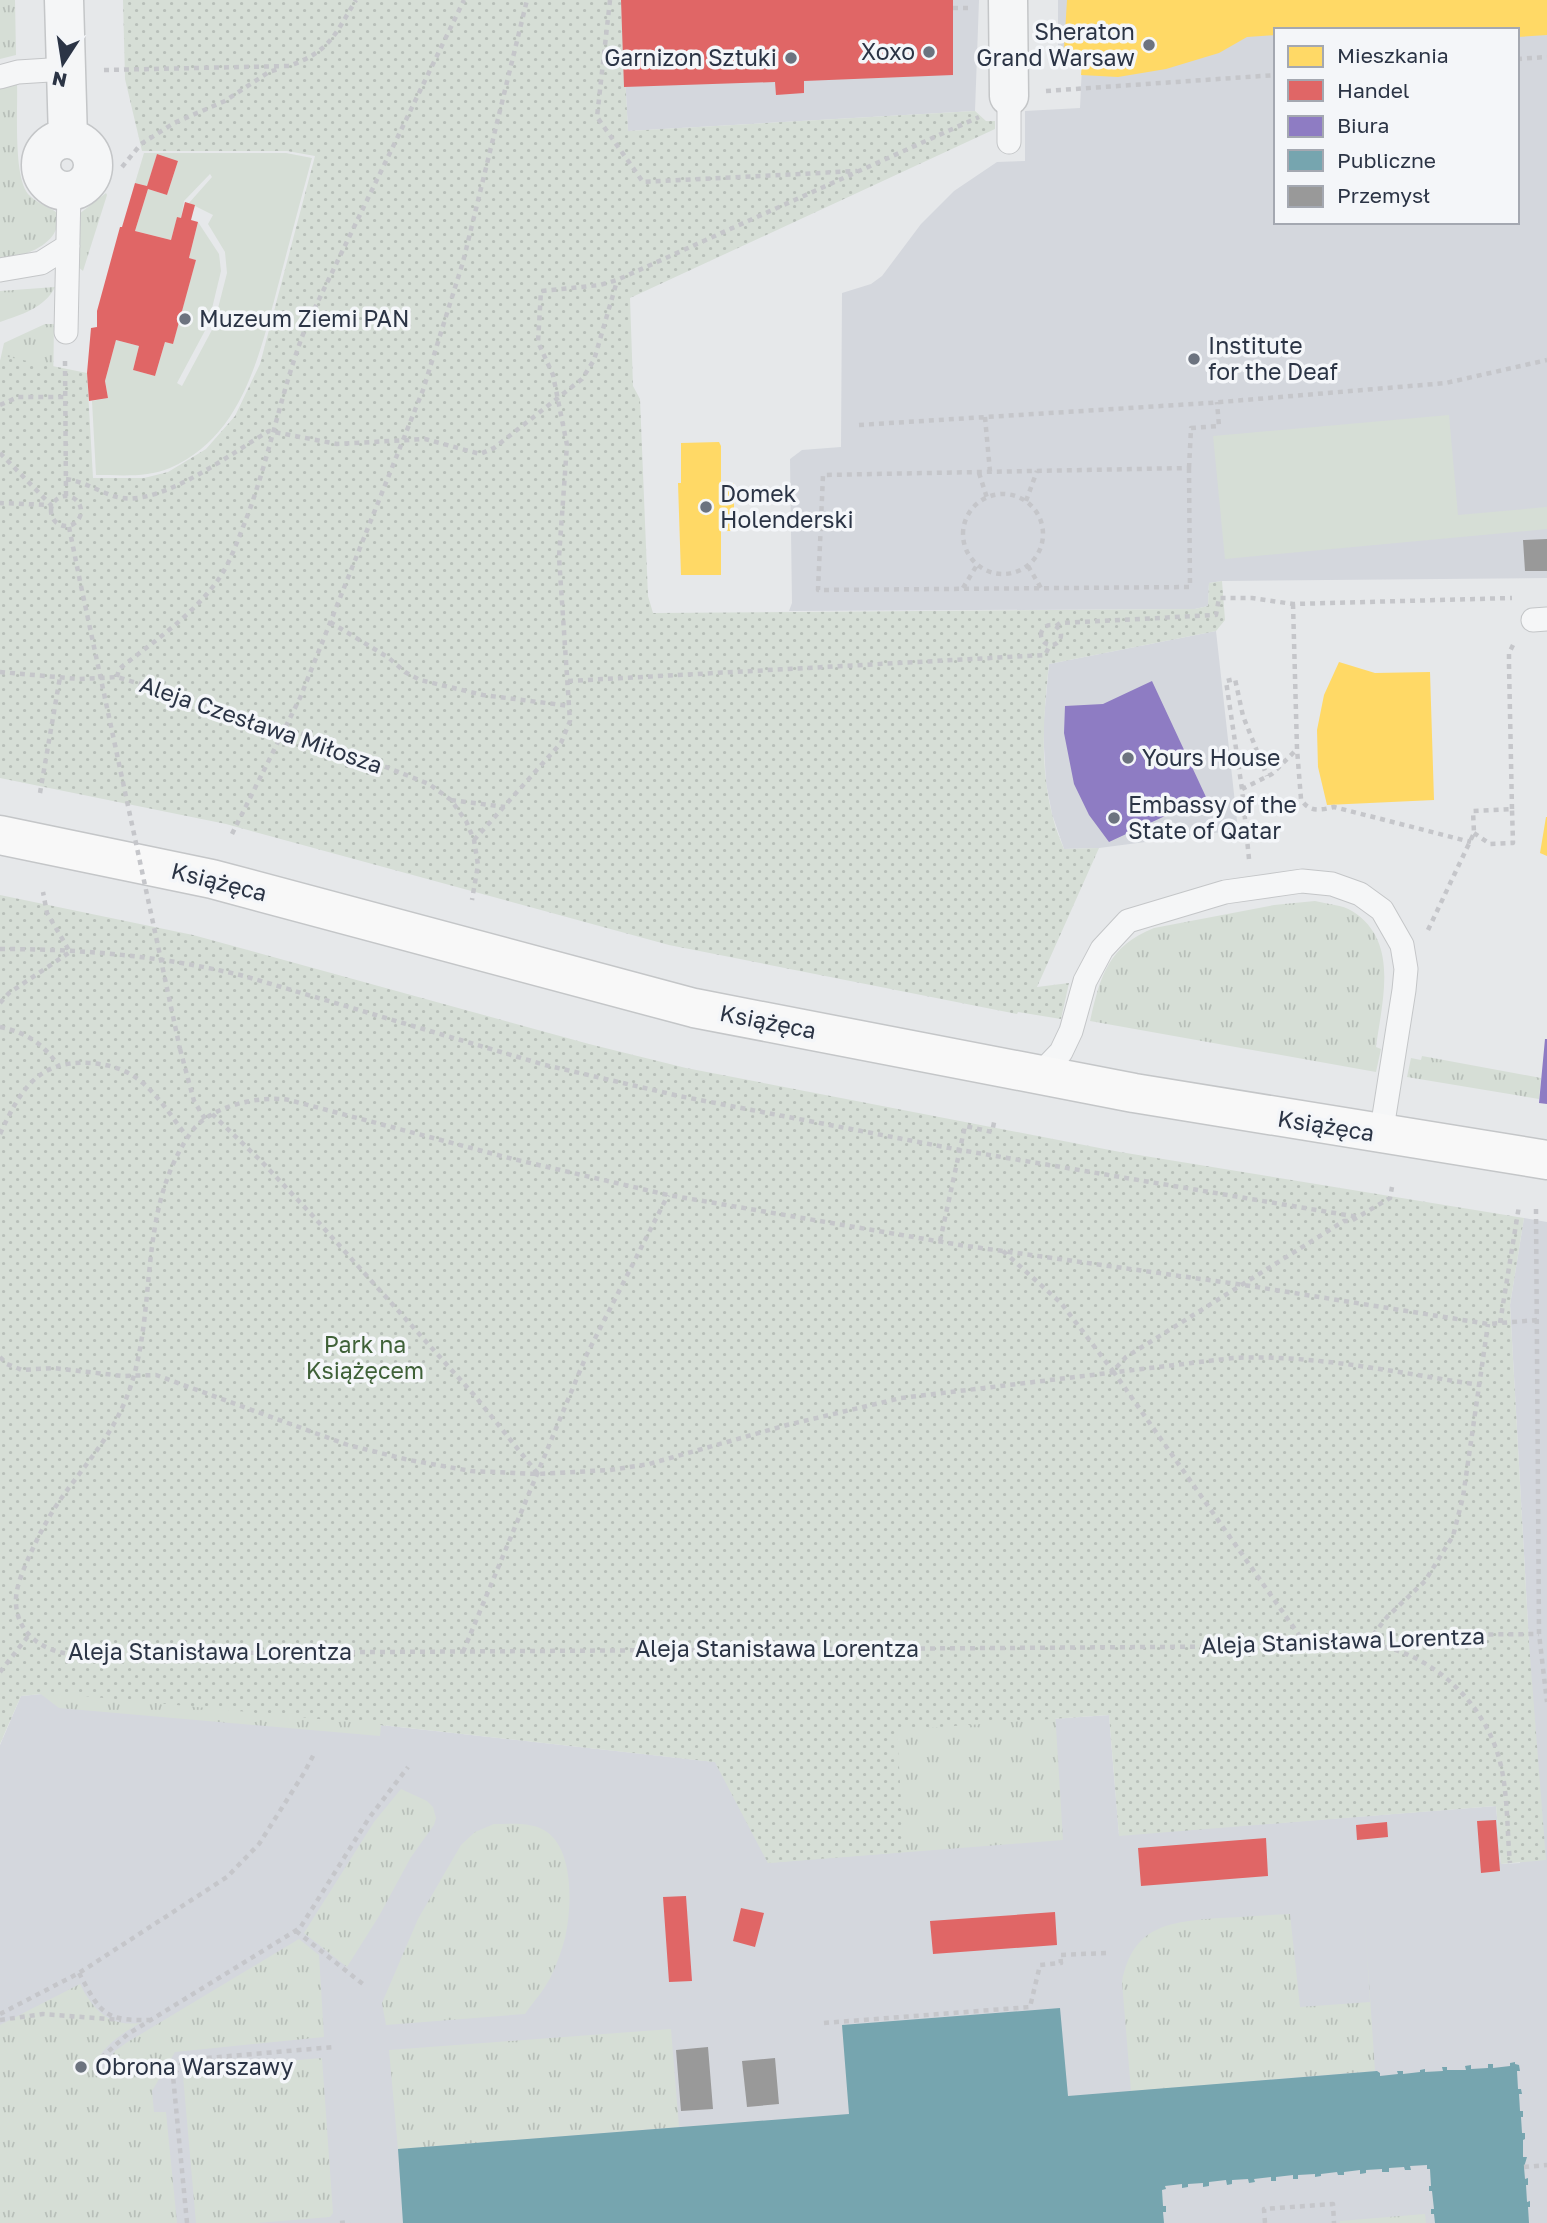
<svg xmlns="http://www.w3.org/2000/svg" width="1547" height="2223" font-family="'Golos Text',sans-serif">
<defs>
<pattern id="grass-tufts" width="24" height="20" patternUnits="userSpaceOnUse" patternTransform="scale(1.75)"><rect width="24" height="20" fill="#d6ded6"/><path d="M3 7l-1-3M5 7V3M7 7l1-3M15 17l-1-3M17 17v-4M19 17l1-3" fill="none" stroke="#b8bfb9"/></pattern>
<pattern id="park-dots" width="8" height="8" patternUnits="userSpaceOnUse" patternTransform="scale(1.75)"><rect width="8" height="8" fill="#d6ded6"/><path d="M2 2h.1M6 6h.1" fill="none" stroke="#b8bfb9" stroke-width="1.8" stroke-linecap="round"/></pattern>
</defs>
<rect width="100%" height="100%" fill="#e6e8ea"/>
<path fill="#d4d7dd" fill-rule="evenodd" d="M621,0H979L975,111L628,131Z
M1058,0H1547V578L1222,581L1209,583L1208,606L1195,609L789,611L792,603L790,459L802,450L841,447L842,293L871,284L882,276L921,224L954,191L997,162L1025,161V111L1080,108L1082,65H1058ZM1276,30H1517V222H1276Z
M1216,631L1238,830L1099,848L1064,849L1052,814L1046,783L1043,729L1049,664Z
M1524,1218L1547,1222V2223H0V1745L21,1696L52,1693L381,1725L715,1762L896,1730L1109,1715L1119,1835L1496,1806L1501,1864L1520,1863L1529,1643L1510,1305Z"/>
<path fill="url(#grass-tufts)" d="M0,0H15L16,55L0,59Z
M17,84C18,109 13,175 28,194C36,203 47,206 56,212C66,243 23,257 0,260V88Z
M106,193L107,195L83,271L77,266L79,214Z
M55,287C45,308 20,315 0,322V291Z
M45,324H54L53,391L0,361L4,343Z
M1315,901C1327,904 1343,905 1352,911C1400,941 1382,1001 1376,1047L1381,1049L1376,1072L1090,1021C1100,977 1108,946 1154,928L1274,905Z
M1422,1056L1541,1078L1539,1099L1407,1077L1411,1058L1421,1060Z
M1052,1662L1063,1840L768,1863L715,1762L414,1728Z
M38,1692L386,1702V1726L381,1725L380,1736L59,1708Z
M401,1789L427,1801L433,1807L436,1818L434,1825L411,1857L379,1916L347,1967L304,1933L374,1822Z
M494,1824C510,1824 528,1822 542,1829C575,1845 572,1908 565,1938C562,1950 557,1963 552,1974C546,1988 534,2001 525,2014L386,2025L382,2003L418,1919L461,1845L475,1832Z
M1364,1907L1375,2071L1131,2091L1122,1982C1133,1925 1169,1922 1219,1918C1243,1917 1266,1915 1290,1914L1300,2007L1370,2002Z
M299,1939L319,1955L324,2037L175,2052L152,2091L154,2112H166L177,2223H0V2025L80,1984C93,2010 109,2027 140,2023C118,2036 103,2046 92,2069L100,2073L115,2051L126,2043Z
M671,2029L679,2127L398,2149L389,2050Z
M322,2058L333,2213L330,2217L257,2223H196L183,2076L190,2069Z
M1425,2214L1426,2223H1340V2221Z"/>
<path fill="url(#park-dots)" d="M123,0H621L628,131L975,111L986,121H995V129L630,298L633,386L640,399L648,596L653,613L1195,609L1208,606L1209,583L1222,581L1225,620L1216,631L1049,664C1042,727 1038,790 1064,849L1099,848L1037,987L1069,983L1061,1019L1018,1012L1017,1014L669,945L226,824L0,778V361L3,356L87,373L93,478H144L168,472L206,449L235,416L260,364L315,156L287,151H142L125,79Z
M0,895L193,935L589,1044L686,1068L1120,1152L1524,1218L1510,1305L1529,1643L1546,1860L1501,1864L1496,1806L1119,1836L1109,1715L897,1730L904,1852L768,1863L715,1762L381,1725L52,1693L21,1696L0,1744Z"/>
<path fill="#d6ded6" d="M144,153H286L312,158C301,199 290,240 279,282C260,352 244,436 170,468C147,478 119,475 96,475L92,401L108,398L105,381L116,340L139,346L133,370L155,376L165,342L173,343L196,260L189,258L198,222L219,254L221,271L208,325L177,383L182,386L213,328L227,273L225,252L208,224L213,215L189,203L212,177L210,174L184,201L181,218H177L171,240L135,231L148,189L167,195L178,161L157,155L147,186L135,183Z
M1449,415L1458,515L1547,507V529L1225,559L1213,436Z"/>
<path fill="#ffd966" d="M1067,0H1547V35L1517,37V30H1276V35L1247,37L1219,53L1166,69L1118,77L1081,75L1082,64L1063,65Z
M719,442L721,446V484L734,483V531H721V575H681L678,483H681V443Z
M1339,662L1375,673L1430,672L1434,800L1327,805L1318,767L1317,730L1324,695Z
M1546,817H1547V856L1540,853Z"/>
<path fill="#e06666" d="M621,0H953V75L804,81V93L776,95L775,82L624,87Z
M157,154L178,161L167,195L148,189L135,231L171,240L177,217L181,218L185,202L195,205L191,220L198,222L189,258L196,260L173,344L165,342L155,376L133,370L139,346L116,340L105,381L108,398L89,401L87,373L91,328L97,327V311L120,227H122L135,183L147,186Z
M1496,1820L1500,1871L1481,1873L1477,1821Z
M1387,1822L1388,1837L1357,1840L1356,1825Z
M1266,1838L1268,1876L1141,1886L1138,1848Z
M686,1896L692,1981L669,1982L663,1897Z
M741,1908L764,1913L755,1947L733,1941Z
M1055,1912L1057,1945L933,1954L930,1921Z"/>
<path fill="#8e7cc3" d="M1152,681L1206,797L1109,842L1089,815L1074,784L1064,733L1065,706L1103,704Z
M1545,1039H1547V1104L1539,1103Z"/>
<path fill="#76a5af" d="M1060,2008L1068,2096L1377,2071L1380,2073V2076L1398,2074L1397,2071H1403V2074L1420,2072V2070L1425,2069V2072L1443,2071L1442,2067H1447V2070H1466L1465,2066L1471,2065V2069L1488,2068V2064H1493V2068L1510,2066V2063L1515,2062V2064L1519,2065L1520,2071H1517L1518,2089H1521L1522,2094H1519L1520,2111H1523V2117H1521L1522,2133H1525V2139L1523,2140V2157H1527L1524,2167L1525,2179L1528,2178V2185H1526L1527,2202L1530,2201V2207H1528L1529,2223H1435L1434,2214H1431V2209H1434L1432,2191H1429V2186H1431L1430,2169H1427V2165L1410,2166L1411,2170H1405L1404,2167L1389,2168V2172H1382V2169L1366,2170V2173L1360,2174V2170L1344,2172V2175H1338L1337,2172L1321,2174V2176L1315,2177V2174L1298,2175V2179H1293V2175L1276,2177V2181H1271V2177L1254,2179L1255,2182L1249,2183L1248,2179L1232,2180V2184L1227,2185L1226,2180L1209,2182V2186L1203,2187V2183L1188,2184V2187L1182,2188V2184L1165,2186L1166,2189L1162,2190L1163,2206H1166V2212H1163L1164,2223H403L398,2149L849,2114L842,2025Z"/>
<path fill="#999" d="M1547,539V571H1525L1523,540Z
M708,2047L713,2109L681,2111L676,2050Z
M775,2058L779,2104L747,2107L742,2061Z"/>
<g fill="none" stroke-linecap="round" stroke-linejoin="round">
<g stroke="#c4c6c8" stroke-width="25">
<path id="lane" d="M0,77L18,72L66,69
M1009,96V142
M0,270L41,263L68,246
M66,332L69,191
M1533,620L1547,619
M1039,1075L1061,1052L1071,1031L1085,981L1102,949L1128,921L1225,892L1302,881L1332,884L1360,894L1382,910L1402,945L1406,969L1404,990L1381,1135"/>
</g>
<g stroke="#c4c6c8" stroke-width="41">
<path id="street" d="M64,0L68,139
M1008,0L1009,96
M41 165a26 26 0 1 1 52 0a26 26 0 1 1-52 0Z"/>
</g>
<g stroke="#c4c6c8" stroke-width="41">
<path id="secondary" d="M0,835L212,879L694,1008L1134,1093L1547,1160"/>
</g>
<path stroke="#c5c6ca" stroke-width="4.5" stroke-dasharray="5 5" stroke-linecap="butt" d="M610,0L597,117L643,182L857,171
M953,8H970
M1517,59L1547,57
M104,70L289,66C330,51 334,36 356,0
M1046,91L1276,75
M122,167L141,144L174,123L225,101L269,72L281,68
M65,361L66,496
M0,405L18,397H64
M985,417L990,472
M859,425L1209,403L1446,383L1547,360
M0,453L51,505L0,503
M1189,468L1190,587L818,590L823,475Z
M1189,468L1191,428L1219,426L1217,402
M979,473L987,498
M66,479C88,482 103,495 122,498C165,504 233,452 269,431L337,444L425,439L480,454L494,448L582,379L594,360L617,281
M963 534a40 40 0 1 1 80 0a40 40 0 1 1-80 0Z
M51 511a15 15 0 1 1 30 0a15 15 0 1 1-30 0Z
M1026,501L1037,471
M69,527L81,586
M1028,566L1041,588
M963,588L977,565
M1293,604L1297,749L1301,799C1309,813 1321,810 1334,807L1471,842
M330,622L389,658L405,672L420,680L483,695L570,706
M1041 635a10 10 0 1 1 20 0a10 10 0 1 1-20 0Z
M1056,626L1060,623L1216,615L1219,598H1252L1293,604L1512,598
M0,672L79,679L117,677L284,727L429,784L451,800L466,821L474,840L478,865L472,900
M117,677L119,669C153,642 192,616 218,580C230,563 237,542 245,522C270,458 281,389 307,324L464,0
M568,681L1045,655L1050,645
M1242,789L1226,681L1235,679L1243,716L1267,776
M40,793L60,677
M451,800L505,807
M1512,809L1509,665V653L1514,643
M232,834L300,698L423,390L463,262L527,0
M474,840L561,743L570,721L559,557L567,445L553,375L538,342L541,291L600,285L617,280L979,117
M1249,859L1242,789L1272,774L1296,750
M1428,930L1474,833L1473,811L1512,809L1513,843L1490,844L1474,833
M0,949C83,949 163,956 244,976L545,1065L679,1096L960,1150L1358,1217
M0,1003L9,993L70,952L47,913L43,892
M0,1027C26,1032 43,1044 58,1065
M180,1049L194,1101L205,1119
M212,1114L261,1161L312,1215L475,1396L538,1474
M0,1134C20,1091 37,1060 89,1063C109,1064 128,1070 143,1083C161,1099 174,1120 188,1138
M1536,1209L1539,1634L1547,1702
M940,1241L965,1126L992,1132L995,1118
M1003,1251L1061,1303L1113,1371
M1537,1320L1488,1324L1244,1285L960,1245L668,1195L513,1159L289,1100C259,1095 211,1106 192,1131C132,1215 162,1319 123,1406C107,1442 80,1471 58,1503C46,1521 37,1539 28,1559C22,1573 15,1589 16,1604C18,1634 42,1650 69,1654L1307,1646L1414,1641L1425,1635L1539,1634
M1500,1323L1519,1206
M0,1357L7,1364L22,1370L53,1368L123,1376L156,1375L348,1445L409,1460L471,1471L538,1474L610,1470L649,1464L787,1425L901,1398L1233,1358C1315,1354 1398,1373 1480,1385
M1367,1643L1387,1617L1425,1581L1453,1536L1463,1497L1488,1324
M1306,1645L1113,1371L1126,1357L1344,1221H1351L1390,1198L1392,1187
M1375,1645C1436,1655 1488,1707 1501,1766C1508,1797 1507,1832 1510,1863
M463,1652L587,1354L668,1195
M0,1672L29,1635
M296,1931L364,1985
M79,1973C101,2014 104,2021 152,2020
M0,2014L79,1973L227,1877L259,1844L304,1773L315,1752
M0,2020L43,2014L121,2020
M824,2023L1030,2007L1040,1965L1061,1963L1060,1955L1106,1953
M97,2067L102,2057L128,2034L300,1928L369,1818L408,1767
M1524,2167L1547,2165
M187,2223L173,2076L184,2060L334,2047
M340,2223L350,2222
M1265,2223L1264,2209L1333,2204L1334,2223"/>
<use href="#lane" stroke="#f5f6f7" stroke-width="23"/>
<use href="#street" stroke="#f5f6f7" stroke-width="38"/>
<use href="#secondary" stroke="#f8f8f8" stroke-width="38"/>
<path stroke="#c5c6ca" stroke-width="4.5" stroke-dasharray="5 5" stroke-linecap="butt" d="M81,586L180,1049"/>
</g>
<g fill="#6c737f" stroke="#f4f6f9" stroke-width="2.5">
<circle cx="1149" cy="45" r="7"/>
<circle cx="929" cy="52" r="7"/>
<circle cx="791" cy="58" r="7"/>
<circle cx="185" cy="319" r="7"/>
<circle cx="1194" cy="359" r="7"/>
<circle cx="706" cy="507" r="7"/>
<circle cx="1128" cy="758" r="7"/>
<circle cx="1114" cy="818" r="7"/>
<circle cx="81" cy="2067" r="7"/>
</g>
<g text-anchor="middle" stroke-width="7" stroke-linejoin="round" paint-order="stroke">
<g font-size="23" fill="#2b3445" stroke="#f4f6f9" text-anchor="start">
<text x="1135" y="40" text-anchor="end">Sheraton<tspan x="1135" dy="26">Grand Warsaw</tspan></text>
<text x="915" y="60" text-anchor="end">Xoxo</text>
<text x="777" y="66" text-anchor="end">Garnizon Sztuki</text>
<text x="199" y="327">Muzeum Ziemi PAN</text>
<text x="1208" y="354">Institute<tspan x="1208" dy="26">for the Deaf</tspan></text>
<text x="720" y="502">Domek<tspan x="720" dy="26">Holenderski</tspan></text>
<text x="1142" y="766">Yours House</text>
<text x="1128" y="813">Embassy of the<tspan x="1128" dy="26">State of Qatar</tspan></text>
<text x="95" y="2075">Obrona Warszawy</text>
</g>
<g font-size="23" fill="#2b3445" stroke="#f4f6f9">
<text transform="translate(261 725) rotate(19)" y="8">Aleja Czesława Miłosza</text>
<text transform="translate(219 882) rotate(14)" y="8">Książęca</text>
<text transform="translate(768 1022) rotate(11)" y="8">Książęca</text>
<text transform="translate(1326 1126) rotate(9)" y="8">Książęca</text>
<text transform="translate(1343 1641) rotate(-2)" y="8">Aleja Stanisława Lorentza</text>
<text x="777" y="1657">Aleja Stanisława Lorentza</text>
<text x="210" y="1660">Aleja Stanisława Lorentza</text>
</g>
<g font-size="23" fill="#3f6138" stroke="#f4f6f9">
<text x="365" y="1353">Park na<tspan x="365" dy="26">Książęcem</tspan></text>
</g>
</g>
<rect x="1274" y="28" width="245" height="196" fill="#f4f6f9" stroke="#a4a8b1" stroke-width="2"/>
<rect x="1288" y="46" width="35" height="21" fill="#ffd966" stroke="#a4a8b1" stroke-width="2"/>
<text x="1337" y="63" font-size="21" fill="#2b3445">Mieszkania</text>
<rect x="1288" y="80" width="35" height="21" fill="#e06666" stroke="#a4a8b1" stroke-width="2"/>
<text x="1337" y="98" font-size="21" fill="#2b3445">Handel</text>
<rect x="1288" y="116" width="35" height="21" fill="#8e7cc3" stroke="#a4a8b1" stroke-width="2"/>
<text x="1337" y="133" font-size="21" fill="#2b3445">Biura</text>
<rect x="1288" y="150" width="35" height="21" fill="#76a5af" stroke="#a4a8b1" stroke-width="2"/>
<text x="1337" y="168" font-size="21" fill="#2b3445">Publiczne</text>
<rect x="1288" y="186" width="35" height="21" fill="#999999" stroke="#a4a8b1" stroke-width="2"/>
<text x="1337" y="203" font-size="21" fill="#2b3445">Przemysł</text>
<g transform="translate(63 63) rotate(192)" stroke="#f4f6f9" stroke-width="5" paint-order="stroke">
<path d="M0-5L12 26L0 18L-12 26Z" fill="#2b3445"/>
<text y="-10" font-size="19" font-weight="bold" text-anchor="middle" fill="#2b3445">N</text>
</g>
</svg>
